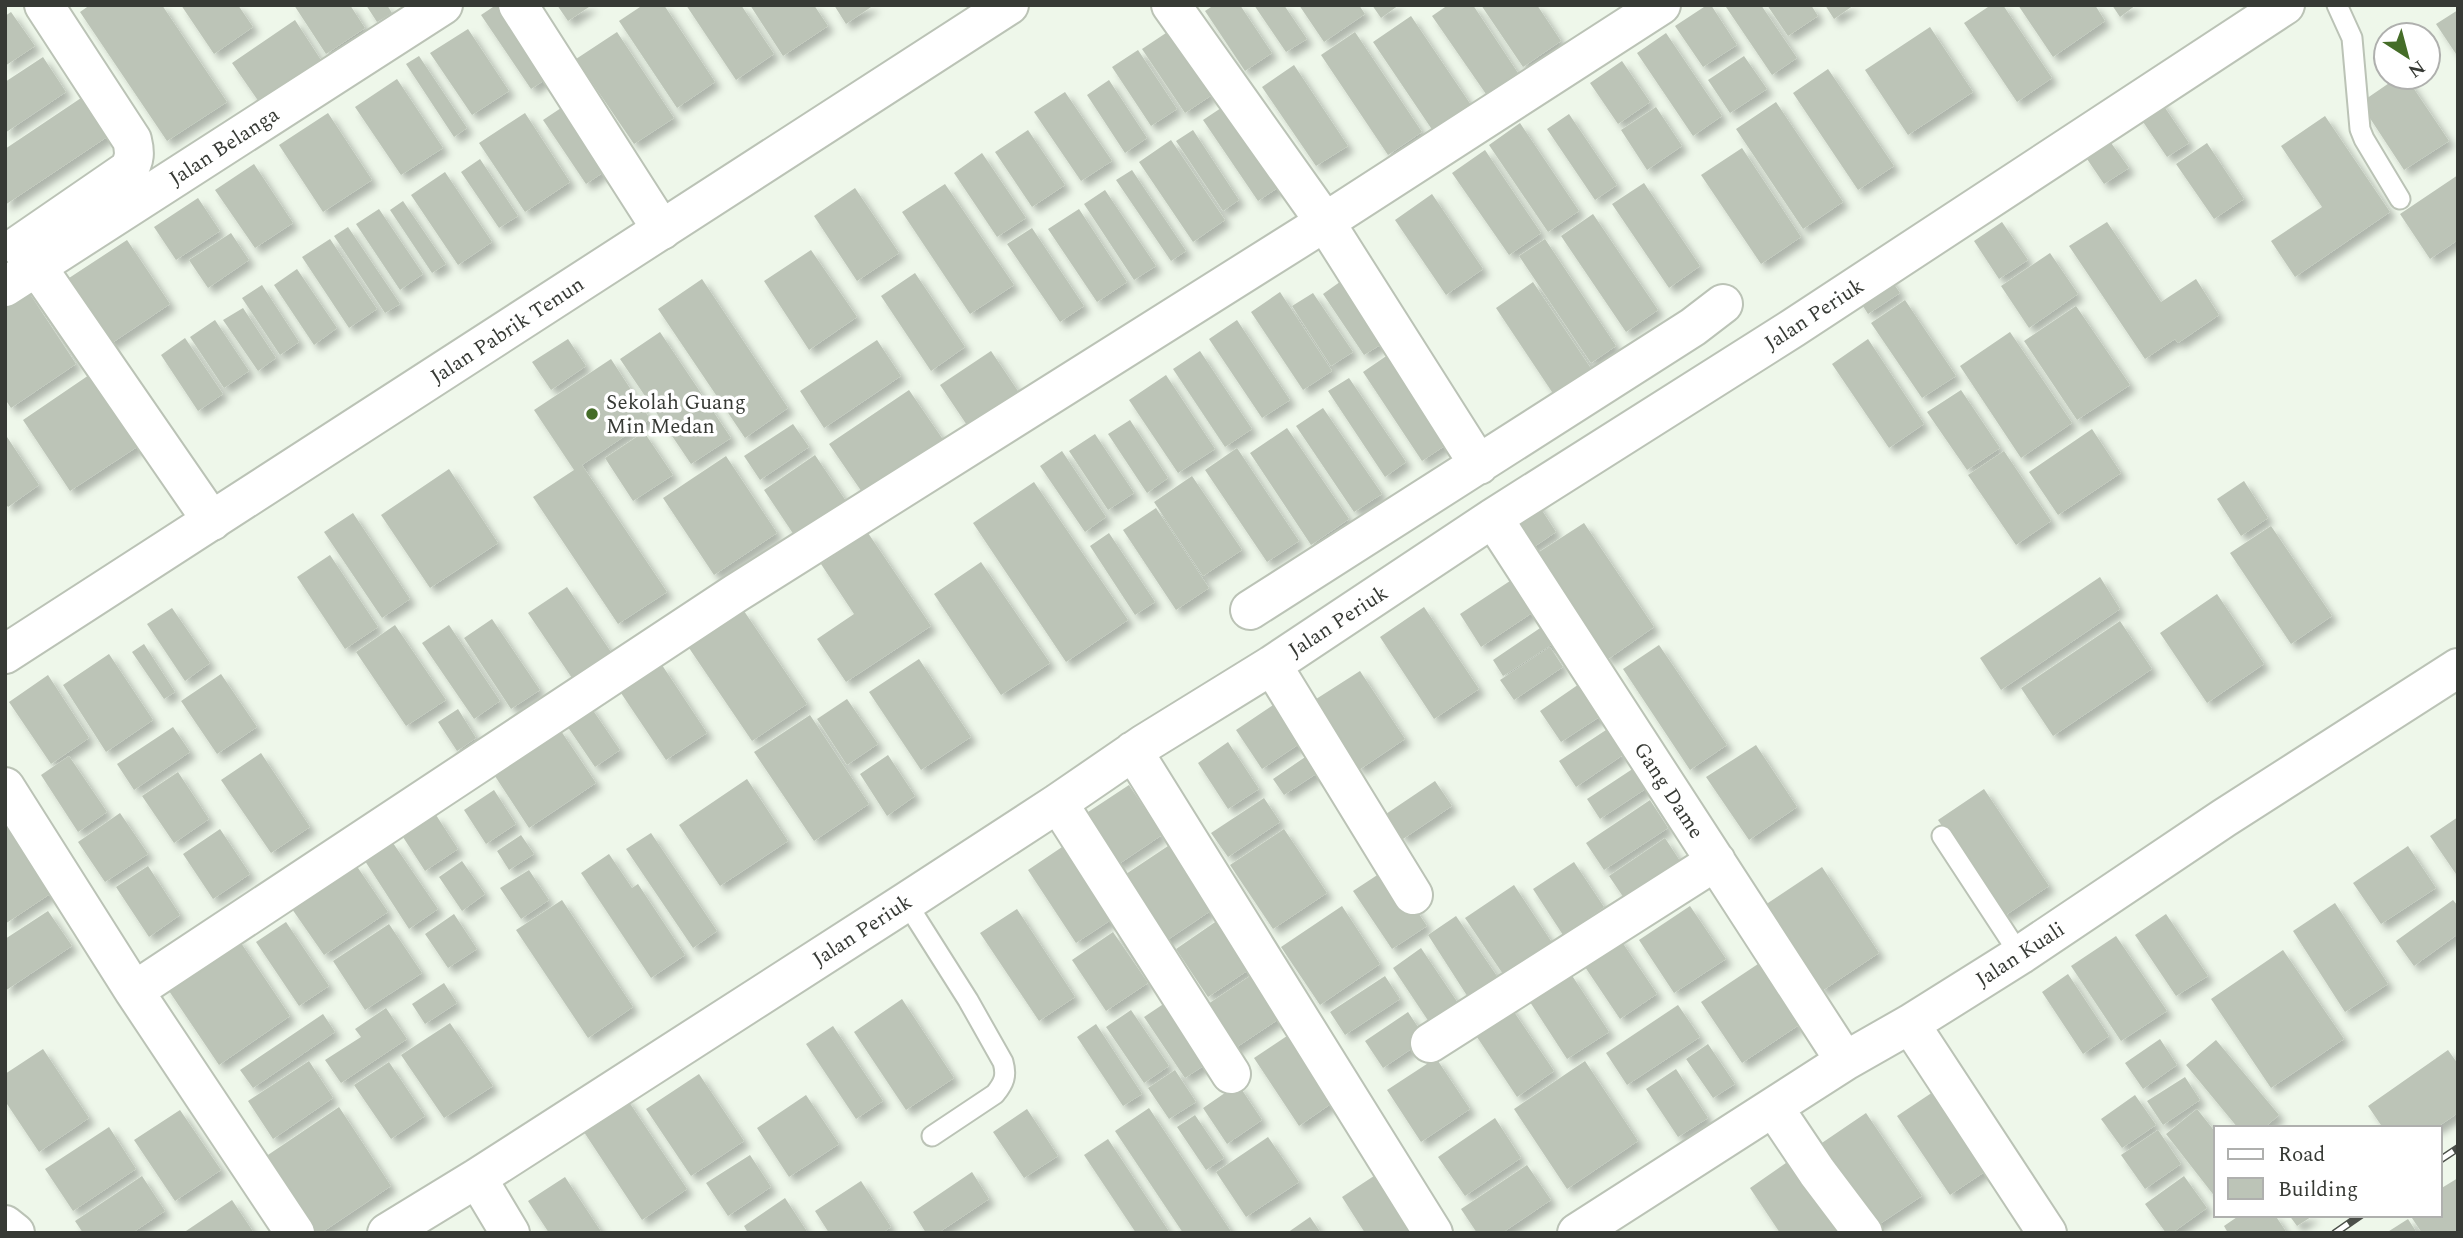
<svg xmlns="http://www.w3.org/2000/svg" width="2463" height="1238" font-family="Spectral,serif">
<defs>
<filter id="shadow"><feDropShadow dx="6" dy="6" stdDeviation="3.5" flood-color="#0004"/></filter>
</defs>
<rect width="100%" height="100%" fill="#eef7ea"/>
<path fill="#bcc4b7" filter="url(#shadow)" d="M90,5H162L227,102L167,141L80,12Z
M181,5H238L253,27L214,54Z
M294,5H350L365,28L326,54Z
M366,5H387L392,13L377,22Z
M496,5H509L554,74L531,89L481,15Z
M557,5H592L568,21Z
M643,5H664L715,82L677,108L619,21Z
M686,5H741L774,54L736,80Z
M750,5H814L828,26L783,56Z
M834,5H874L846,24Z
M1214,5H1240L1272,53L1245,71L1205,11Z
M1254,5H1284L1307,39L1286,52Z
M1299,5H1359L1365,14L1324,42Z
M1372,5H1399L1381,18Z
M1448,5H1473L1518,73L1486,94L1432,16Z
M1481,5H1537L1561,41L1523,67Z
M1707,5H1711L1737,45L1703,67L1675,26Z
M1729,5H1761L1797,58L1772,75L1726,7Z
M1767,5H1811L1818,16L1788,36Z
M1825,5H1854L1834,19Z
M1991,5H2003L2052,78L2017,102L1964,23Z
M2018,5H2095L2105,21L2053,57Z
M2112,5H2136L2120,17Z
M2458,10V57L2436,24Z
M11,12L35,46L5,66V16Z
M1411,16L1471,105L1433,131L1373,42Z
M295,20L321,60L259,102L232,63Z
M1930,27L1973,92L1908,135L1865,70Z
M468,29L509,91L472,115L430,53Z
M1169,31L1212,95L1185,113L1142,49Z
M617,32L674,118L634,144L576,59Z
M1355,32L1422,132L1388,155L1321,55Z
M1666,33L1722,116L1693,136L1637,53Z
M1138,50L1177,109L1151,126L1112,67Z
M419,56L467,128L454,137L406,64Z
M1744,56L1767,89L1730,113L1708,80Z
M43,57L66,92L5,133V82Z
M1622,61L1650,102L1618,124L1590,83Z
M1294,65L1348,146L1316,166L1262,87Z
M1828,69L1894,166L1858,190L1793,93Z
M2398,77H2406L2449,141L2404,170L2360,103Z
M397,79L443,148L401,175L355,107Z
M1109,80L1147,138L1125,153L1087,95Z
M1065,92L1112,161L1081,181L1034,112Z
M84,96L110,135L5,205V149Z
M2159,99L2189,143L2167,157L2137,113Z
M1233,100L1288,181L1258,201L1203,120Z
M1776,102L1843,202L1803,229L1736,129Z
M1656,107L1682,146L1647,170L1621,130Z
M561,108L604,172L586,184L543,120Z
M328,113L372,180L323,212L279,145Z
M525,113L570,182L525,212L479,143Z
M1569,114L1617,185L1595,200L1547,129Z
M2325,116L2390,212L2295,277L2271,241L2322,207L2281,146Z
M1520,123L1579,211L1548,232L1489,145Z
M1028,130L1065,185L1032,207L995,152Z
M1193,130L1239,200L1223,211L1176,141Z
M1171,140L1225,220L1193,242L1139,162Z
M2109,140L2129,168L2104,184L2085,156Z
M2207,143L2244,199L2214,219L2176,164Z
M1742,148L1801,237L1761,264L1701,175Z
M1485,150L1541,233L1509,255L1452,173Z
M982,153L1026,218L997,237L954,173Z
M480,159L518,216L499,228L461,172Z
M254,164L293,223L255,248L215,190Z
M1132,170L1186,251L1171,261L1116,180Z
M445,172L492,242L458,265L411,195Z
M2458,175V240L2430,259L2400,214Z
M1644,183L1700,266L1669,288L1612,204Z
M945,184L1014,285L970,314L902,212Z
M855,188L899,253L857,281L814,216Z
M1105,190L1156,266L1134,280L1084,204Z
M1432,194L1483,269L1446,295L1395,220Z
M198,198L220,231L176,260L154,227Z
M403,201L446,264L432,273L390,210Z
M379,209L423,274L400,290L356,224Z
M1079,209L1127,282L1097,302L1048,229Z
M1593,214L1658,310L1626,332L1561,236Z
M2002,222L2028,260L1999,279L1974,241Z
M2107,222L2161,302L2196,279L2219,315L2178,343L2175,339L2145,359L2069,246Z
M348,227L400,304L385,313L334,236Z
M1032,228L1084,306L1060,322L1007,244Z
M231,233L249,260L208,288L189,260Z
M330,239L377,309L349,328L302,257Z
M1545,239L1616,346L1591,363L1519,256Z
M127,240L170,304L109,345L66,280Z
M811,250L857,317L809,350L764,281Z
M2050,253L2078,294L2029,328L2001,286Z
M297,269L337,328L314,345L274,285Z
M915,273L965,347L931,371L881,296Z
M1887,274L1900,293L1868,314L1856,295Z
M702,279L788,408L745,438L658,309Z
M1344,279L1385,342L1364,355L1323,294Z
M1533,282L1592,370L1554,395L1496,308Z
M24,285L76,364L11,408L5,399V298Z
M262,285L299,342L280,355L242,298Z
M1280,292L1332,371L1303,390L1251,312Z
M1313,293L1353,352L1331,366L1292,306Z
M1905,300L1956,376L1922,398L1871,323Z
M2076,306L2130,385L2077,420L2024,341Z
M243,308L276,358L258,371L223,320Z
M215,320L249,371L224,388L190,337Z
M1237,320L1290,400L1262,418L1209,339Z
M660,332L731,438L691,464L620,359Z
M2010,332L2072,423L2021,458L1960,366Z
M185,338L223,394L198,411L161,355Z
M568,339L586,366L551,390L532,362Z
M1868,339L1924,424L1889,448L1832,364Z
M877,340L901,376L824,428L800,391Z
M1395,350L1455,439L1422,461L1363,372Z
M991,351L1026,403L975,437L940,385Z
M1200,351L1252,429L1225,447L1173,369Z
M611,359L650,419L582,465L667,592L618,624L533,497L574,470L534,410Z
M92,373L140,445L70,491L23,420Z
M1166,375L1215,449L1178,473L1129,400Z
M1349,378L1406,462L1385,477L1328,391Z
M909,390L944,441L864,495L829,444Z
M1961,390L2000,448L1967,470L1927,412Z
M1323,408L1382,494L1354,512L1296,426Z
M1130,420L1168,478L1147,493L1108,434Z
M793,424L809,447L760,480L744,456Z
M1287,428L1349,519L1311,545L1250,453Z
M2092,429L2121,473L2058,515L2029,472Z
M644,432L673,475L633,501L605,458Z
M5,434L39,485L8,507L5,503Z
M1095,434L1134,493L1108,510L1069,451Z
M1237,448L1299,541L1267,562L1205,470Z
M1062,451L1106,517L1085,532L1040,466Z
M2004,451L2051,521L2016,545L1968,475Z
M815,455L852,510L800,544L764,490Z
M726,456L777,533L714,575L663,498Z
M449,469L498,543L430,588L381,515Z
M1192,476L1242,550L1203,576L1154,502Z
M2244,481L2268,518L2241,536L2217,499Z
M1034,482L1128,620L1066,662L973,523Z
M1534,498L1556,532L1522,555L1499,521Z
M1156,508L1209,588L1176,610L1123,530Z
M353,513L410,599L382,618L324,532Z
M1584,523L1654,627L1607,660L1536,554Z
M2271,526L2332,616L2291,644L2230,553Z
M868,533L931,626L846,682L817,639L854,614L821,564Z
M1109,533L1155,602L1135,615L1090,546Z
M330,555L378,627L345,649L297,577Z
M981,562L1050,663L1001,695L934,594Z
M1519,575L1541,607L1481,647L1460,614Z
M2100,577L2120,609L2001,690L1980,658Z
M567,587L611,652L572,678L528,613Z
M2217,594L2264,664L2207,703L2160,633Z
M1424,607L1479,689L1434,719L1380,637Z
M172,608L210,663L185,681L147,624Z
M744,611L807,704L752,741L689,648Z
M492,619L540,690L511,709L464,638Z
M2120,621L2152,669L2053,736L2021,688Z
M1546,624L1557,641L1503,676L1493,660Z
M395,625L446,700L406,726L356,652Z
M449,625L500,701L474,719L422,643Z
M144,644L175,692L164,699L132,652Z
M1659,645L1727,745L1690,770L1623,669Z
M1550,647L1563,667L1514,700L1500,680Z
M109,654L153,720L106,752L63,685Z
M919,659L971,737L921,770L869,692Z
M662,665L707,733L666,760L621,693Z
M1360,671L1405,739L1359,770L1313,701Z
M221,674L257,727L217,754L181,701Z
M48,675L89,738L51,764L9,702Z
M1585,680L1607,712L1561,742L1540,711Z
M847,699L878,744L847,765L817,719Z
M1282,699L1308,738L1262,769L1236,730Z
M588,703L620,750L595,767L563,720Z
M458,709L476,738L457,751L438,722Z
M810,715L869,804L814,841L754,752Z
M173,727L190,752L134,790L117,764Z
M559,728L596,783L529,828L493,773Z
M1606,730L1623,755L1576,787L1559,761Z
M1228,742L1259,789L1228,809L1198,763Z
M1756,745L1797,807L1749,840L1706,777Z
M261,753L310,827L271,853L221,780Z
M1311,753L1322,770L1284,795L1273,779Z
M888,755L915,796L887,816L860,774Z
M69,756L107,812L78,832L41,775Z
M1634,768L1647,788L1600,819L1587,799Z
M178,772L209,819L174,843L142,796Z
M747,779L788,841L720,886L679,825Z
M1435,781L1452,806L1403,839L1386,814Z
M1129,785L1162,835L1116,866L1082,816Z
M1984,789L2049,886L2003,917L1938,820Z
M494,790L516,824L486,844L464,810Z
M1264,798L1280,822L1228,857L1211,833Z
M1650,800L1668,828L1604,870L1586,843Z
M120,813L148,854L105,882L78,842Z
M436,815L458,849L425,871L403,837Z
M2458,817V877L2430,836Z
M5,821L53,892L5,924Z
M220,829L250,874L213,899L183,854Z
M1284,829L1327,893L1273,929L1230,865Z
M651,833L717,931L693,948L626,849Z
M521,835L534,854L509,870L497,851Z
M1665,838L1682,864L1626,901L1609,876Z
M393,843L438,909L409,929L365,861Z
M1068,843L1117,916L1076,943L1028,870Z
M1168,846L1212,910L1160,945L1117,880Z
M2408,846L2436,888L2381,924L2353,883Z
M609,854L632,888L638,884L685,955L651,978L581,873Z
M462,861L485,894L462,911L439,877Z
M1574,862L1604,907L1563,935L1533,889Z
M356,865L388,912L324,955L292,909Z
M148,866L180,915L149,937L116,887Z
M1822,867L1879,953L1822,991L1765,905Z
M1388,868L1427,926L1392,949L1353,891Z
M529,870L549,900L521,919L500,888Z
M1514,885L1553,944L1505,977L1465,918Z
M562,900L633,1007L588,1038L516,930Z
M2453,900L2458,906V934L2414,966L2396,941Z
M2335,903L2388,984L2345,1012L2293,931Z
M1342,906L1380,964L1320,1005L1281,947Z
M1690,906L1726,959L1674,993L1639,940Z
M1017,909L1075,997L1039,1021L980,933Z
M48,911L72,946L5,991V939Z
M454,914L477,949L448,968L425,934Z
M2166,914L2208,976L2176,996L2135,935Z
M1456,916L1503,985L1473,1005L1428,935Z
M1221,918L1253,967L1208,997L1176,949Z
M286,922L329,986L299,1006L256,942Z
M389,924L422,973L365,1010L333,961Z
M1113,932L1148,983L1106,1011L1072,960Z
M1618,936L1657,994L1620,1019L1581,961Z
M2116,936L2167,1011L2121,1041L2071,966Z
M237,937L290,1016L219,1065L165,985Z
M1421,948L1464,1012L1435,1031L1393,968Z
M2283,950L2344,1039L2271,1088L2211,999Z
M1758,964L1799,1025L1742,1063L1701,1002Z
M1256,972L1285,1015L1231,1051L1202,1008Z
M1571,974L1609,1032L1567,1059L1530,1002Z
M2068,974L2109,1036L2083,1054L2042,992Z
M1385,976L1400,999L1345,1035L1330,1012Z
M444,983L457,1003L425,1024L412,1004Z
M1174,997L1214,1059L1185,1078L1144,1017Z
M902,999L954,1078L906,1110L854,1032Z
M1508,1003L1554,1071L1517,1097L1471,1028Z
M1678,1005L1700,1037L1627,1085L1606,1053Z
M386,1008L407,1039L341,1083L325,1060L361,1037L355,1029Z
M1131,1010L1169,1066L1144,1083L1106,1027Z
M1408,1012L1426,1039L1383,1068L1365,1041Z
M323,1014L335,1032L253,1088L240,1070Z
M450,1023L493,1086L444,1118L401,1055Z
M1096,1024L1142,1094L1123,1106L1077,1037Z
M833,1026L883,1101L856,1119L806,1044Z
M1290,1034L1335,1101L1299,1126L1254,1058Z
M2160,1039L2177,1065L2143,1089L2125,1063Z
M2216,1040L2279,1115L2264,1128H2238L2186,1065Z
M1708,1044L1735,1084L1713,1098L1686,1059Z
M43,1049L89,1118L39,1152L5,1101V1074Z
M2448,1050L2458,1064V1113L2436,1128H2383L2368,1106Z
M1436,1058L1470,1109L1421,1142L1387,1090Z
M309,1061L333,1098L273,1139L248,1101Z
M1585,1061L1638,1141L1567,1189L1514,1109Z
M389,1062L425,1116L391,1139L354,1085Z
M1676,1069L1708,1118L1678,1137L1646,1089Z
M1175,1070L1196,1102L1169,1119L1148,1088Z
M699,1074L744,1141L691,1176L646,1109Z
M2185,1077L2200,1100L2163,1125L2147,1101Z
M1238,1084L1262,1120L1227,1144L1203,1108Z
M1936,1090L1989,1169L1950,1195L1897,1116Z
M806,1095L839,1144L789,1177L757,1128Z
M2135,1095L2156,1125L2122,1148L2101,1119Z
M625,1096L687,1189L642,1220L580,1126Z
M339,1107L391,1186L321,1233H311L262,1159Z
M1149,1108L1232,1233H1183L1115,1131Z
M1027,1109L1058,1156L1024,1178L993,1132Z
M2197,1109L2216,1133V1198L2166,1134Z
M180,1110L221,1170L175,1201L134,1140Z
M1866,1113L1922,1196L1869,1231L1813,1149Z
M1195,1115L1224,1158L1206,1170L1177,1127Z
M1495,1118L1521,1158L1465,1196L1438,1157Z
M109,1127L136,1169L73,1211L45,1169Z
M2158,1130L2181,1164L2145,1189L2121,1155Z
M1268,1137L1299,1182L1246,1217L1216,1172Z
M1108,1139L1170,1233H1136L1084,1155Z
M750,1155L771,1187L728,1216L706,1183Z
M1796,1156L1849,1233H1780L1750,1188Z
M1527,1165L1551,1200L1502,1233H1477L1461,1209Z
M972,1172L989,1199L938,1233H926L913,1212Z
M1380,1172L1421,1233H1365L1342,1197Z
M142,1176L165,1211L132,1233H83L75,1221Z
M2184,1176L2207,1208L2172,1233H2166L2145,1204Z
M565,1177L602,1233H549L528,1201Z
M2458,1178V1233H2422L2410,1215H2440V1189Z
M861,1181L891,1227L882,1233H829L815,1211Z
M785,1198L808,1233H748L744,1226Z
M232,1200L254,1233H183Z
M2240,1215H2275L2287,1233H2228L2224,1226Z
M2289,1215H2314L2297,1226Z
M1310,1217L1321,1233H1287Z
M2408,1219L2417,1233H2386Z"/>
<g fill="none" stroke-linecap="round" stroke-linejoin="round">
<g stroke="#bbc3b6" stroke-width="23">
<path id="service" d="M2337,5L2352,38L2360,129L2364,139L2400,199
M1942,836L2020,955
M906,902L968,1000L1003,1062C1007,1076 1004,1083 995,1094L932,1136"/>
</g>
<g stroke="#bbc3b6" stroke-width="42">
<path id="minor" d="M44,5L132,140C135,152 135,160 128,170L19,245L48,283L212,521
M518,5L662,230
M1171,5L1325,222L1479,465
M5,287L443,5
M1493,518L1845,1061
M1250,610L1693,327L1723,304
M1272,665L1413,895
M1133,751L1433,1233
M5,787L134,991L295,1233
M1058,803L1231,1074
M134,991L736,593L1325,222L1661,5
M1910,1024L2047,1233
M1430,1043L1716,861
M1774,1108L1817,1172L1863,1233
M477,1178L510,1233
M5,1225L15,1233
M387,1233L477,1178L906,902L1058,803L1144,744L1272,665L1493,518L1793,328L2285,5
M1577,1233L1845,1061L1910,1024L2020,955L2224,818L2458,668"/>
</g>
<g stroke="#bbc3b6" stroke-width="42">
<path id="tertiary" d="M5,654L1009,5"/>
</g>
<use href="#service" stroke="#fff" stroke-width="19"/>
<use href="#minor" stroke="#fff" stroke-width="38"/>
<use href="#tertiary" stroke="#fff" stroke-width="38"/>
<g stroke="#4b4f49" stroke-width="8">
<path id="rail" d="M2440,1160L2458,1148
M2335,1233L2361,1215"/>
</g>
<use href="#rail" stroke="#fff" stroke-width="5" stroke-dasharray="16" stroke-linecap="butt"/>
</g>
<circle fill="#456d28" stroke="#fff" stroke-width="2.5" cx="592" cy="414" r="7"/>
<g text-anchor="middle" stroke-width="7" stroke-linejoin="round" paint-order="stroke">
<g font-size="21" fill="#373a35" stroke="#fff">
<text transform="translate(224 146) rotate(-33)" y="7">Jalan Belanga</text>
<text transform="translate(1814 314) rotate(-33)" y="7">Jalan Periuk</text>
<text transform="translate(507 330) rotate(-33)" y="7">Jalan Pabrik Tenun</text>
<text transform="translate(1338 621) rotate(-33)" y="7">Jalan Periuk</text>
<text transform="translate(1669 790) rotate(57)" y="7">Gang Dame</text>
<text transform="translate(862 930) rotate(-33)" y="7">Jalan Periuk</text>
<text transform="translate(2020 954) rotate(-33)" y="7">Jalan Kuali</text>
</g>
<g font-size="21" fill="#373a35" stroke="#fff" text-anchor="start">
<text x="606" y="409">Sekolah Guang<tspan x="606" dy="24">Min Medan</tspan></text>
</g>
</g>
<rect width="2463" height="1238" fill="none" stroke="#373a35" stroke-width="14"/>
<rect x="2214" y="1126" width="228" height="91" fill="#ffffff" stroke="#afb0ae" stroke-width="2"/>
<rect x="2228" y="1149" width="35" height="10" fill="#ffffff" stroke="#afb0ae" stroke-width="2"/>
<text x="2278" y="1161" font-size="21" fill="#373a35">Road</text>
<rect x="2228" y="1178" width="35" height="21" fill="#bcc4b7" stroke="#afb0ae" stroke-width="2"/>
<text x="2278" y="1196" font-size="21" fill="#373a35">Building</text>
<g transform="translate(2407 56) rotate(144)"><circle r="33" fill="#ffffff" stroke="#afb0ae" stroke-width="2"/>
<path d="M0-5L12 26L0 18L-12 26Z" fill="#456d28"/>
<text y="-10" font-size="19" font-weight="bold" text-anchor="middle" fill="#373a35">N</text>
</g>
</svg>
